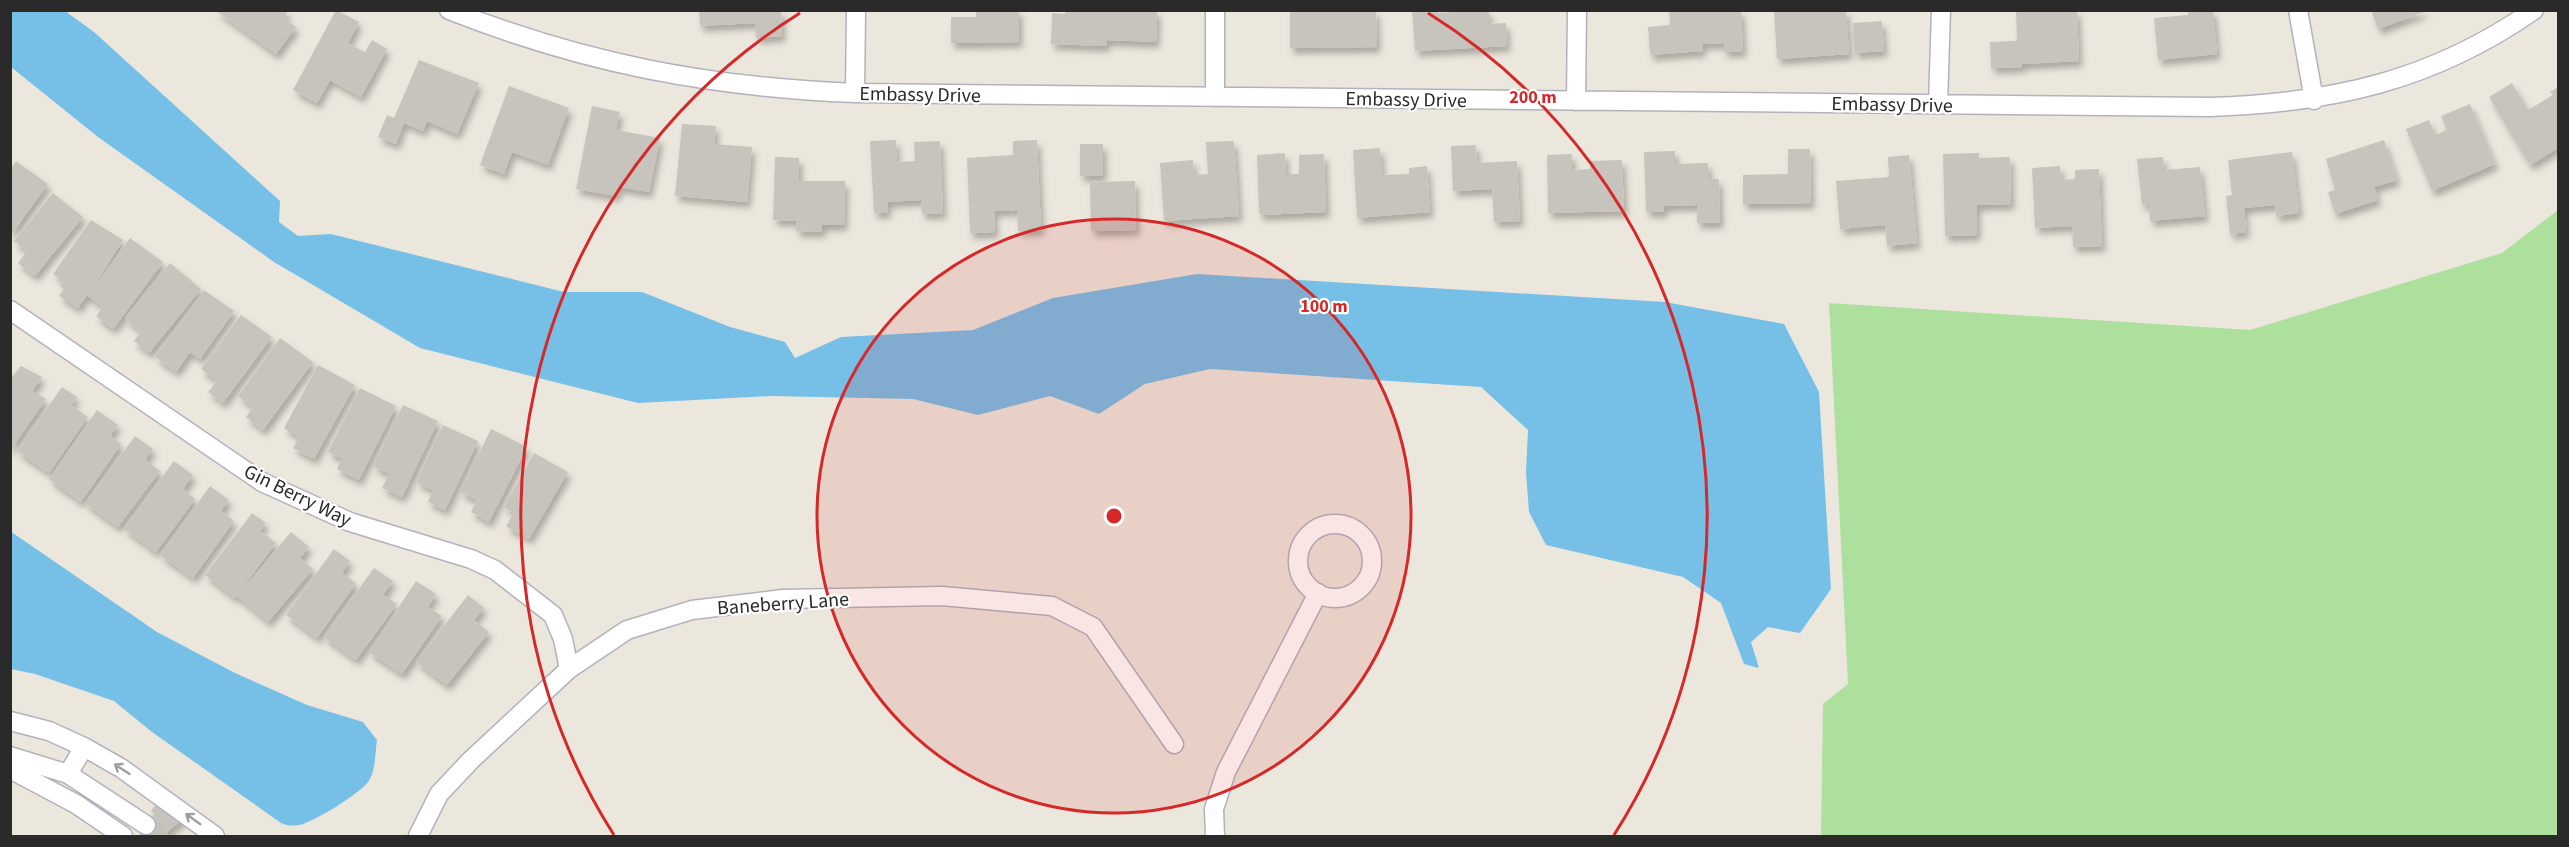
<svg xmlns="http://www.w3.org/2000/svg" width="2569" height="847" font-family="'Source Sans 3',sans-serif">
<defs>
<filter id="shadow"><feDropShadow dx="3.5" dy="6" stdDeviation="3" flood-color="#0004"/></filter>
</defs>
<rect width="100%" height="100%" fill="#ece7dd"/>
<path fill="#addf9d" d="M2558,210V836H1821L1823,704L1848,684L1829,303L2250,330L2502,253Z"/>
<path fill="#76bfe7" d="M10,11H65L94,32L280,201L279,222L298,236L331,234L564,292H642L730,327L785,342L795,358L841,337L973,330L1053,298L1197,274L1665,302L1784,324L1819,392L1831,589L1800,633L1768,627L1751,642L1759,668L1744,664L1721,603L1683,577L1546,545L1529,512L1526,472L1528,430L1481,387L1210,369L1145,384L1099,414L1050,396L978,415L913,399L771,396L638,403L420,348L274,262L98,137L11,67Z
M10,531L157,632L235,673L307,705L363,722L377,740C375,752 376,771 368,782C359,794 314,822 299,825C292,826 288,826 281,823L152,732L114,701L35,674L11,669Z"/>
<path fill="#c7c3bd" filter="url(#shadow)" d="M215,10H288L284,19L296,27L276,54Z
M336,10L359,22L348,43L365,52L372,40L387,49L361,97L330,80L317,103L293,90Z
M699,10H781L782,36L756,38L755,23L700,26Z
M976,10H1019V42L951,43V17H976Z
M1065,10H1157L1156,42L1107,40L1106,46L1051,44L1052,13L1065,14Z
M1290,10H1376L1377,47L1290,48Z
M1412,10H1438V13L1489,10V24L1506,23L1507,46L1415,51Z
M1669,10H1741L1743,51L1724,52V43L1702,44L1703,51L1650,55L1648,27L1670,25Z
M1774,10H1846L1849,54L1777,59Z
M2016,10H2077L2079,61L2022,64V67L1991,68L1990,42L2017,41Z
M2188,10H2213L2217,54L2158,60L2154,18L2188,15Z
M2371,10H2426V11L2378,29Z
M1882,21L1884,51L1854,53L1853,23Z
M419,60L479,83L457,134L427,121L423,131L404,123L396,144L378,137L387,115L394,118Z
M2512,83L2528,110L2553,95L2550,92L2558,87V148L2530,165L2489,97Z
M509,86L569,108L548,165L512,152L504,174L480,165Z
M2470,104L2495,164L2432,191L2406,129L2429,120L2435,135L2447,130L2441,116Z
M592,106L620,112L616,130L660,138L649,192L619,187L616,196L576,189Z
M682,124L716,126L714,144L752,147L747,202L675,196Z
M896,140L897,162L915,161L914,142L940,141L943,213L922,214L921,200L887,202L888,212L874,213L870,141Z
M1037,140L1041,230L1018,231L1017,210L994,211L995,232L970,233L967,158L1013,155V141Z
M2384,140L2397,180L2374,187L2378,200L2335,214L2328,192L2335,190L2326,159Z
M1234,141L1239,216L1164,221L1160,163L1193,160L1194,175L1208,174L1206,142Z
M1080,144H1103V176H1080Z
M1476,145L1477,163L1517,161L1520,221L1494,222L1492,189L1453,191L1451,146Z
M1380,148L1382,175L1409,174V168L1427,166L1430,212L1357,218L1353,150Z
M1788,149H1810L1811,203L1743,204V175L1788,174Z
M1675,151V164L1708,163L1709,179H1719L1720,223H1697V205L1664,206V212H1646L1644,152Z
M2292,152L2299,213L2276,216L2275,205L2244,208L2246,232L2230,234L2226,196L2232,195L2228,160Z
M1285,153L1286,174H1299V155L1324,154L1326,212L1261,215L1259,212L1257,155Z
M1979,153V158L2010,157L2011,204L1977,205V235L1945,236L1943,154Z
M1572,154V170L1590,169V161L1622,160L1624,211L1548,213L1547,155Z
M1909,155L1917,243L1887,246L1885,225L1840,229L1836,181L1889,177L1888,157Z
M775,157L799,158V181H845L844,225H822V232L796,231L797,221L773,220Z
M2163,157L2164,170L2200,167L2205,216L2150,221L2149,204L2142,205L2137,159Z
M16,161L48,184L10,236V169Z
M2060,166L2061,180L2075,179V170L2099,169L2102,246L2073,247L2072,226L2035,228L2032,168Z
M1135,181L1136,230L1091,231L1090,182Z
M53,193L83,217L35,276L18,263L27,251L14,241Z
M91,220L123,240L89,294L130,238L163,262L113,329L96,316L103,307L87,295L78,308L59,296L64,289L60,286L63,281L53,274Z
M170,263L201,289L149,353L134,341L141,332L125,318Z
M204,290L234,311L200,359L190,352L176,372L155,357Z
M241,315L272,337L223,403L208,392L217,381L201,369Z
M280,338L313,362L263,430L246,417L253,407L238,396Z
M318,365L355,385L314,459L293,448L299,437L284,428Z
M21,366L42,377L32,391L46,399L10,451V379Z
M62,387L77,397L71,405L88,417L49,473L17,451Z
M360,388L396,406L359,480L337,469L342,459L328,452Z
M403,405L438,421L402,497L382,488L389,474L373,466Z
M97,410L118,425L110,436L121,444L81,502L49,479Z
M443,425L478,441L445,510L428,502L433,490L416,482Z
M491,429L527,447L489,522L471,512L477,500L460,492Z
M135,436L153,449L145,460L160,471L118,527L85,503Z
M534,453L568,472L529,539L506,526L514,513L504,507Z
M174,461L193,475L183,489L195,499L156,552L124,529Z
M210,486L229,500L221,511L234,521L193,578L160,555Z
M252,513L266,523L260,531L276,543L235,598L205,575Z
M291,532L309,547L300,558L313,569L268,622L237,596Z
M334,549L350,561L342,573L356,583L317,638L286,615Z
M374,568L393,581L383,595L397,604L356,660L324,637Z
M416,581L436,594L428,607L442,616L402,674L369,652Z
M468,595L484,608L474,620L489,632L447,685L416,662Z
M159,800L185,818L169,830L166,836H141L139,835L154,814L151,811Z"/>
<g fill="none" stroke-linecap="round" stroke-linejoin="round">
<path stroke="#c5c1b9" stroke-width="18" stroke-dasharray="18 9" stroke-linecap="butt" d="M146,825L162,836"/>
<g stroke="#b1b2bd" stroke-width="21">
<path id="street" d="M449,10C586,64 709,87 855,93L2210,107C2332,103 2432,81 2534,10
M2298,10L2314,100
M855,93L856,10
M1215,97V10
M1576,101L1577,10
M1938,104L1941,10
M10,310L262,482L350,522L471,559L495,570L553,615L563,639L569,669
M1298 561a37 37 0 1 1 74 0a37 37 0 1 1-74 0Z
M10,721L49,731L84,747L121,768L215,836
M10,756L68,774L84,747
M10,769L76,804L123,836
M68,774L146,825
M418,836L439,794L471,760L569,669L627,630L692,610L783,599L942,596L1052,606L1093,627L1174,744
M1215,836L1214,809L1226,772L1318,593"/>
</g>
<use href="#street" stroke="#fff" stroke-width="18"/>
</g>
<defs><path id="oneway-shaft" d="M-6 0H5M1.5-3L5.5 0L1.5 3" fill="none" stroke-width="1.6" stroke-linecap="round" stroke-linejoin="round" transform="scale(1.5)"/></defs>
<g stroke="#9f9f9f">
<use href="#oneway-shaft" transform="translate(122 769) rotate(-147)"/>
<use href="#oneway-shaft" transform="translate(193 819) rotate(-144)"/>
</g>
<circle cx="1114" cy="516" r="297" fill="#d62828" fill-opacity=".12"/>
<g fill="none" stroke="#d62828" stroke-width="3">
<circle cx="1114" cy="516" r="297"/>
<path d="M614 835A593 593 0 0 1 800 13M1428 13A593 593 0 0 1 1614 835"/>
</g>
<g text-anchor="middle" stroke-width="4.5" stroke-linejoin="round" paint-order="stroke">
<g font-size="20" fill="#2a2a2a" stroke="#fff">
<text transform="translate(920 94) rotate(1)" y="7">Embassy Drive</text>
<text transform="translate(1406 99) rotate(1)" y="7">Embassy Drive</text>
<text transform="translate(1892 104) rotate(1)" y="7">Embassy Drive</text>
<text transform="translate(298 495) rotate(26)" y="7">Gin Berry Way</text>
<text transform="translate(783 603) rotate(-4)" y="7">Baneberry Lane</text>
</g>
</g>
<circle cx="1114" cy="516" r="9" fill="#d62828" stroke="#fff" stroke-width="3"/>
<g font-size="18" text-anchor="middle" font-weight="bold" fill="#d62828" stroke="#fff" stroke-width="4.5" stroke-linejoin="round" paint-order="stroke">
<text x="1533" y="103">200 m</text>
<text x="1324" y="312">100 m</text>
</g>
<rect width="2569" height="847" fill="none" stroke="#2a2a2a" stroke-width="24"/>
</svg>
